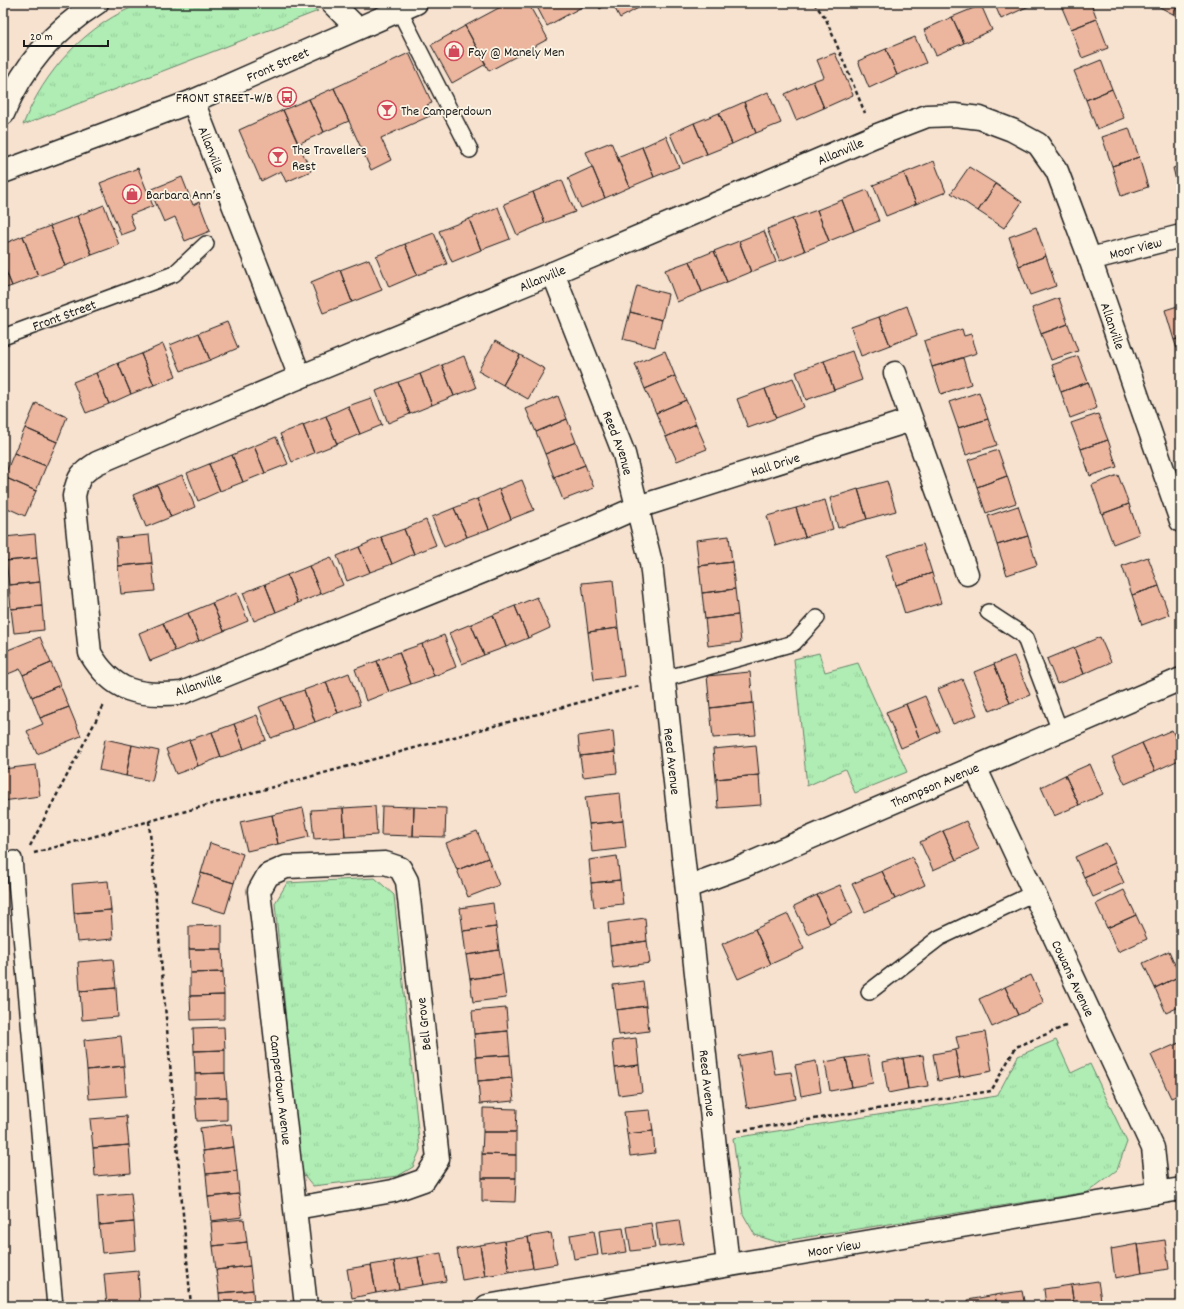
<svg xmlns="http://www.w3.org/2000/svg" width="1184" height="1309" font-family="Dekko,sans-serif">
<defs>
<pattern id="grass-tufts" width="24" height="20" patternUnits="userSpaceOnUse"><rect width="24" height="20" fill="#afedb4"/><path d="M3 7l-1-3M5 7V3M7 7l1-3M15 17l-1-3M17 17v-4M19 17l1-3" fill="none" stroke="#96cb9a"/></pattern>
</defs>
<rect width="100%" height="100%" fill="#f7e2d0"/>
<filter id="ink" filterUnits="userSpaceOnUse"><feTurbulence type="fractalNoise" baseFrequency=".025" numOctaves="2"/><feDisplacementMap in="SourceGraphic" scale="8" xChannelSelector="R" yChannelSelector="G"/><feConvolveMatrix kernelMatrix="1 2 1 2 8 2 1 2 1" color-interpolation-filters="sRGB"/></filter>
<g filter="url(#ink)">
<path fill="url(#grass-tufts)" stroke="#668468" d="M143,3H299L318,11L23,125C43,72 88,22 143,3Z
M819,653L825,672L858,663L907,772L855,793L845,769L807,786L794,659Z
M375,878L394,895L420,1150L413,1167L398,1176L313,1186L300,1170L275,903L287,883Z
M1056,1040L1071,1073L1090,1064L1127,1142L1117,1170L1088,1192L777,1242L755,1235L743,1214L733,1138L997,1096L1018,1056Z"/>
<path fill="#ebb59e" stroke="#1c1c1c" d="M3,3H9L3,22Z
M508,3H528L548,39L489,71L465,26Z
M535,3H589L547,26Z
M596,3H610L600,9Z
M612,3H640L642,6L620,18Z
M994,3H1028L1029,6L1001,19Z
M1060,3H1091L1097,19L1071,29Z
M1152,3H1179L1173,14Z
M1179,3H1181V19L1173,14Z
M981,5L992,30L964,43L952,17Z
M952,17L964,43L936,55L924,30Z
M1097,19L1108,48L1082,58L1071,29Z
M465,26L486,64L452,83L431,45Z
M915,37L926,63L897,75L886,49Z
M886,49L897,75L869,88L858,61Z
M409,53L432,103L427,105L432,115L381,138L391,160L371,170L334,88Z
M835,53L853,95L824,108L813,81L824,77L817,60Z
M1101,60L1112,89L1086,100L1074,71Z
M813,81L824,108L796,120L785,94Z
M334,88L349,121L324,132L309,99Z
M1112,89L1124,118L1097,129L1086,100Z
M768,92L781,123L756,133L744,102Z
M309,99L324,132L298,144L283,110Z
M744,102L756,133L732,144L719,113Z
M283,110L311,171L286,182L281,171L261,181L239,130Z
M719,113L732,144L707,154L694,123Z
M694,123L707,154L683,164L670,134Z
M1129,128L1139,157L1112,166L1102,137Z
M666,136L679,167L654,177L642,147Z
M611,142L630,187L605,198L586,152Z
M642,147L654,177L630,187L617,157Z
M1139,157L1148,187L1121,196L1112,166Z
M934,161L946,192L916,204L904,173Z
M1181,166V200L1173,168Z
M592,167L605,198L581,208L568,178Z
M969,167L996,184L978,211L951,193Z
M138,168L153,206L130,215L135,230L121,235L100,183Z
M904,173L916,204L886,216L873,185Z
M182,177L193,205L199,202L210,231L185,241L175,217L164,222L150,190Z
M562,180L575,212L545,223L533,192Z
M996,184L1022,202L1004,228L978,211Z
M867,190L879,221L854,231L842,200Z
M533,192L545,223L517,235L504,204Z
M842,200L854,231L829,241L817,210Z
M104,205L119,245L92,255L77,216Z
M498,207L510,239L481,250L469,219Z
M817,210L829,241L805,251L792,219Z
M77,216L92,255L65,266L50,226Z
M469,219L481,250L452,262L439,231Z
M792,219L805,251L780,261L767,229Z
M50,226L65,266L38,276L23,236Z
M1036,227L1046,256L1019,266L1009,237Z
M764,231L776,262L751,272L739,241Z
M434,233L447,264L417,275L405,244Z
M23,236L38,276L12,286L3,264V244Z
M739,241L751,272L727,282L714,251Z
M405,244L417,275L389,287L376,256Z
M714,251L727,282L702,292L690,261Z
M1046,256L1056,286L1030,295L1019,266Z
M369,259L382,290L352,302L340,270Z
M690,261L702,292L677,302L665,270Z
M3,264L12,286L3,289Z
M340,270L352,302L323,313L311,282Z
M637,286L668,294L662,320L630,312Z
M1059,298L1068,324L1041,334L1032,308Z
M1181,305V338L1174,340L1165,310Z
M907,306L917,335L890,345L879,317Z
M630,312L662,320L655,347L623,339Z
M879,317L890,345L861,356L851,327Z
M227,322L238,348L210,360L199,333Z
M1068,324L1078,351L1051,360L1041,334Z
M962,329L964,336L971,334L977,353L932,367L924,341Z
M199,333L210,360L181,371L170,345Z
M1181,338V361L1174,340Z
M495,341L520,355L503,385L478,371Z
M163,344L176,376L154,385L141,354Z
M665,351L675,376L645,389L635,364Z
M852,351L862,380L834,390L824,361Z
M141,354L154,385L131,394L118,363Z
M520,355L545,369L528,399L503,385Z
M464,356L476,388L454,396L442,365Z
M1078,356L1088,382L1061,392L1052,365Z
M963,358L971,384L941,394L932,367Z
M824,361L834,390L806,400L796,372Z
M118,363L131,394L109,404L96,373Z
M442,365L454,396L432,405L420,374Z
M96,373L109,404L86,413L73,382Z
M420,374L432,405L410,414L398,382Z
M675,376L686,400L656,413L645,389Z
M793,378L804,407L776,418L765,389Z
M398,382L410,414L388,423L376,391Z
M1088,382L1097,408L1070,418L1061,392Z
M765,389L776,418L748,428L737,399Z
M979,392L988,419L958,428L949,402Z
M558,396L567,419L536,432L526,409Z
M371,398L382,425L360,434L348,406Z
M686,400L696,424L666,437L656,413Z
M36,403L67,417L57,442L25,428Z
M348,406L360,434L337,444L326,416Z
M1098,414L1108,440L1081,449L1071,423Z
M326,416L337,444L314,453L303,425Z
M567,419L576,442L545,454L536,432Z
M988,419L997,445L966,455L958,428Z
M696,424L707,449L677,461L666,437Z
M303,425L314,453L292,462L280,434Z
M25,428L57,442L46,466L14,453Z
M276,437L288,464L265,473L254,446Z
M1108,440L1117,467L1090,476L1081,449Z
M576,442L585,465L554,477L545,454Z
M254,446L265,473L243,482L232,455Z
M998,450L1007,476L977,487L968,460Z
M14,453L46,466L36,491L4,477Z
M232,455L243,482L220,491L209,464Z
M209,464L220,491L198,501L187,473Z
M585,465L594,488L563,500L554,477Z
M182,475L195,507L171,517L157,485Z
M1118,475L1129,504L1102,514L1092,485Z
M1007,476L1016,503L986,513L977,487Z
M4,477L36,491L25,516L3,506Z
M522,480L534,510L511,519L499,489Z
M887,481L896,511L867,519L858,489Z
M157,485L171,517L146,527L133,495Z
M499,489L511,519L489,529L477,499Z
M858,489L867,519L838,528L830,498Z
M477,499L489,529L467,537L454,508Z
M825,500L833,529L805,537L796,508Z
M1129,504L1139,534L1113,544L1102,514Z
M1018,506L1028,536L997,545L988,516Z
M454,508L467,537L444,547L432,517Z
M796,508L805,537L776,546L767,516Z
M426,520L436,545L414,554L404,529Z
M404,529L414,554L392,564L381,537Z
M35,534L37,558L6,561L4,537Z
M149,535L152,563L118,566L116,538Z
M729,536L732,562L699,566L696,540Z
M1028,536L1037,565L1007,575L997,545Z
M381,537L392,564L370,572L359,547Z
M923,544L932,573L896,585L887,555Z
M359,547L370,572L347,581L337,556Z
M331,557L343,585L321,594L309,566Z
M1148,557L1159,586L1132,595L1122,566Z
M37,558L40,582L9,585L6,561Z
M732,562L735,589L702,593L699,566Z
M152,563L155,591L121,594L118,566Z
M309,566L321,594L298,603L287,575Z
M932,573L941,603L905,614L896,585Z
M287,575L298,603L276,612L265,584Z
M613,580L618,628L588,632L582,583Z
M40,582L42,606L11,609L9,585Z
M265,584L276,612L254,621L243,593Z
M1159,586L1169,615L1142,625L1132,595Z
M735,589L738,615L705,619L702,593Z
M237,593L248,621L224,631L212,603Z
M537,597L550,628L528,638L515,606Z
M212,603L224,631L199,641L188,613Z
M42,606L44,630L14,633L11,609Z
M515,606L528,638L506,647L493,615Z
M188,613L199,641L175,651L163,623Z
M493,615L506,647L484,655L471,624Z
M738,615L741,642L708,646L705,619Z
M163,623L175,651L150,661L139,633Z
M471,624L484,655L462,664L449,633Z
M618,628L624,676L594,680L588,632Z
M444,635L456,667L434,676L422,644Z
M40,637L51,663L23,675L20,669L8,674L3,661V652Z
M1100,637L1111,662L1084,674L1074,648Z
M422,644L434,676L411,684L399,652Z
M1074,648L1084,674L1057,684L1047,659Z
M399,652L411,684L389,692L377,661Z
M1014,656L1030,695L1010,703L994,664Z
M377,661L389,692L366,701L355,669Z
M51,663L60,685L32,697L23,675Z
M994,664L1010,703L990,711L974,672Z
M750,672L753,703L710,708L707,676Z
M349,673L360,705L338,713L326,682Z
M962,679L977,715L953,724L938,689Z
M326,682L338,713L315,722L304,690Z
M60,685L69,707L40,718L32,697Z
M304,690L315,722L293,730L281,698Z
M925,696L940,731L920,740L906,704Z
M281,698L293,730L271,738L259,707Z
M753,703L756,735L713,738L710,708Z
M906,704L920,740L901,748L886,712Z
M69,707L81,736L37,754L27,731L43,724L40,718Z
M257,715L266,740L244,749L234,724Z
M234,724L244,749L221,757L212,732Z
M1172,730L1181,750V759L1155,771L1142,743Z
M613,731L615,752L580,756L578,736Z
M212,732L221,757L198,766L189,740Z
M105,739L132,745L126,776L99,770Z
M189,740L198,766L176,774L166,749Z
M1142,743L1155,771L1125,784L1112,757Z
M132,745L159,751L152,781L126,776Z
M756,745L759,775L716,779L713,749Z
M615,752L617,773L583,777L580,756Z
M1090,764L1103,794L1079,805L1065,775Z
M36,765L40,796L3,801V769Z
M759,775L761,805L718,808L716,779Z
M1065,775L1079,805L1054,816L1041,787Z
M620,793L623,821L589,824L585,797Z
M375,806L377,835L345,837L343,808Z
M382,806L414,807L413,836L381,835Z
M414,807L446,808L445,837L413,836Z
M303,808L309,837L278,844L272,815Z
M343,808L345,837L314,839L311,810Z
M272,815L278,844L247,851L240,822Z
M623,821L626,848L592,852L589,824Z
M966,821L979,849L956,860L943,831Z
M477,831L488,858L457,870L446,843Z
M943,831L956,860L933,870L920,842Z
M210,843L243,854L234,883L201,873Z
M1106,843L1115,863L1084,877L1075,857Z
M617,856L620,880L591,883L589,860Z
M912,857L925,885L895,899L882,871Z
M488,858L499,885L468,897L457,870Z
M1115,863L1124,883L1093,897L1084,877Z
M882,871L895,899L865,912L852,884Z
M201,873L234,883L225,913L192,903Z
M620,880L623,904L594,907L591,883Z
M108,881L111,910L74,913L72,884Z
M840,885L853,913L830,924L817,895Z
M1124,890L1136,915L1107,928L1096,904Z
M817,895L830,924L807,934L794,906Z
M493,903L496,927L463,931L460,908Z
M111,910L113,939L77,942L74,913Z
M788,914L804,949L771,964L755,929Z
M1136,915L1147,939L1118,952L1107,928Z
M645,918L647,941L610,946L608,923Z
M222,925V949H189V926Z
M496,927L499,950L466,955L463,931Z
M755,929L771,964L738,979L722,944Z
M647,941L650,963L613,968L610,946Z
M189,949H222L223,972L190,973Z
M499,950L503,974L470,979L466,955Z
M1169,951L1180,976L1155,988L1143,963Z
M113,959L116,988L80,991L78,962Z
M223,972L224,995L190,996V973Z
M503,974L506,998L473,1002L470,979Z
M1031,975L1044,1003L1018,1015L1005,987Z
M1180,976L1181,1006L1166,1013L1155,988Z
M643,981L646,1006L616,1010L613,985Z
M1005,987L1018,1015L992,1027L979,999Z
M116,988L118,1017L82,1020L80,991Z
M224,995V1019L191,1020L190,996Z
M646,1006L649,1031L619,1035L616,1010Z
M506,1008L508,1031L474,1034L472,1011Z
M224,1027L225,1050L194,1051L193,1028Z
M508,1031L510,1055L476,1057L474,1034Z
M985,1032L992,1071L960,1077L955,1050L959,1049L956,1037Z
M121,1036L124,1066L87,1070L84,1040Z
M636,1038L639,1065L615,1068L612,1041Z
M1181,1042V1094L1171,1098L1151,1055Z
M225,1050V1073L195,1074L194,1051Z
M771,1050L775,1074L791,1072L796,1099L747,1108L738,1056Z
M955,1050L960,1077L938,1081L933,1054Z
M510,1055L512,1078L478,1081L476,1057Z
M868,1055L873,1083L852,1087L846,1058Z
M923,1055L928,1086L908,1089L903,1058Z
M846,1058L852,1087L830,1091L825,1062Z
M903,1058L908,1089L888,1093L883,1062Z
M816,1061L821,1092L801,1096L795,1065Z
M639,1065L642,1092L619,1095L615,1068Z
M124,1066L126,1096L89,1099L87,1070Z
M225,1073L227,1097L195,1098V1074Z
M512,1078L514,1101L480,1104L478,1081Z
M227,1097V1120L197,1121L195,1098Z
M483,1108L517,1109L516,1132H483Z
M650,1110L653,1131L627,1134L624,1112Z
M126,1116L129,1145L93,1148L90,1119Z
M231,1124L234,1147L203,1151L200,1128Z
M653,1131L655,1153L630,1156L627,1134Z
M483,1132H516V1155L482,1154Z
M129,1145L131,1173L95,1176L93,1148Z
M234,1147L237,1171L206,1174L203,1151Z
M482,1154L516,1155V1178H482Z
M237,1171L239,1194L208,1197L206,1174Z
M482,1178H516L515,1202L482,1201Z
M131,1193L134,1222L99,1225L97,1196Z
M239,1194L242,1217L211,1221L208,1197Z
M244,1219L247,1242L213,1246L211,1222Z
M679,1220L683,1244L659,1247L656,1223Z
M134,1222L136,1250L102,1253L99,1225Z
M651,1223L655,1248L631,1251L627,1227Z
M623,1228L627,1252L602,1255L599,1231Z
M594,1231L598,1255L574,1259L570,1235Z
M551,1233L557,1264L533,1268L528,1237Z
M528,1237L533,1268L509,1272L504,1241Z
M1165,1240L1169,1269L1142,1273L1138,1244Z
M504,1241L509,1272L485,1276L480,1245Z
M247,1242L250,1266L216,1270L213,1246Z
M1138,1244L1142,1273L1115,1278L1111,1249Z
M480,1245L485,1276L462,1280L457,1249Z
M441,1253L446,1281L423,1285L418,1257Z
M3,1255H4L6,1283H3Z
M418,1257L423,1285L399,1289L394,1261Z
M394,1261L399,1289L376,1293L371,1265Z
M371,1265L376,1293L352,1298L347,1269Z
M250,1266L253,1290L219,1293L216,1270Z
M138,1271L140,1304L107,1306L104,1274Z
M1098,1281L1102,1306H1074L1071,1285Z
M1071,1285L1074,1306H1046L1044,1289Z
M253,1290L254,1306H220L219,1293Z
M1022,1291L1025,1306H997L995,1295Z
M995,1295L997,1306H969L968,1300Z"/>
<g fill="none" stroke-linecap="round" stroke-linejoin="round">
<g stroke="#1c1c1c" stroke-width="18">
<g id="service">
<path d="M399,10L470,150"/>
<path id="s1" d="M3,337L174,274L206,244"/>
<path d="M988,612L1020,633L1025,638L1060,731"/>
<path d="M664,679L794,643L817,618"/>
<path d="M3,862L14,859L55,1306"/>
<path d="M869,992L939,938L1034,893"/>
</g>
</g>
<g stroke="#1c1c1c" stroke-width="25">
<g id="minor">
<path d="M332,3L357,28"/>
<path id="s2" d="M193,101L300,377"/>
<path d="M3,114C23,66 53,31 97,3"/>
<path id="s3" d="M1090,259L1181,236"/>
<path id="s4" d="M553,273L624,454L651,563L728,1265"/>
<path d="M895,373L967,574"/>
<path id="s5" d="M911,420L638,507L586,530L182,693C138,697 113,692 90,653L74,496C78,477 80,474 97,463L300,377L553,273L875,136L927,116L955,115L980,118L1012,130L1038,144L1057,171L1090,259L1181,521"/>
<path id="s6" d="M975,767L1153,1148L1158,1193"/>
<path id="s7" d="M687,887L744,866L1181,679"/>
<path id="s8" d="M296,1208L393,1191L424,1180L438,1159L407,881L400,868L385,863L286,867L268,875L259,891L306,1306"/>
<path id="s9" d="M487,1306L1181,1189"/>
</g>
</g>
<g stroke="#1c1c1c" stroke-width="25">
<g id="secondary">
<path id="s10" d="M3,172L193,101L416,3"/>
</g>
</g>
<path stroke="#1c1c1c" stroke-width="2.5" stroke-dasharray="4 3" stroke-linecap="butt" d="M814,3L826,19L865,113
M149,821L191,1306
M30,846L104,705
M34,853L639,686
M738,1131L991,1091L1016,1047L1068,1025"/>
<use href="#service" stroke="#fcf5e5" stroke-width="15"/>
<use href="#minor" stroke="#fcf5e5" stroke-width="22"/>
<use href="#secondary" stroke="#fcf5e5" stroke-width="22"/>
</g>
</g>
<defs>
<g id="shop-ring" transform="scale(1)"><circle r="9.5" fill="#fcf5e5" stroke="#d1495b" stroke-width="1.5"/><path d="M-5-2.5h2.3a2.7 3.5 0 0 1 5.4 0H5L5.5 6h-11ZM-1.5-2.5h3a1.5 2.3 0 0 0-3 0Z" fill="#d1495b"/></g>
<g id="bus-ring" transform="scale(1)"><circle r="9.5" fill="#fcf5e5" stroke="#d1495b" stroke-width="1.5"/><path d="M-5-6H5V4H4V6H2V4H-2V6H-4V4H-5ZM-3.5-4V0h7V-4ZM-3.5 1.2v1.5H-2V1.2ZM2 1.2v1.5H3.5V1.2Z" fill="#d1495b"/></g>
<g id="bar-ring" transform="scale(1)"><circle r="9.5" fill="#fcf5e5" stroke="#d1495b" stroke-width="1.5"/><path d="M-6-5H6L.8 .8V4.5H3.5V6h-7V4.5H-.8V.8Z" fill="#d1495b"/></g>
</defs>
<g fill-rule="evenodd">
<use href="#shop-ring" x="454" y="51"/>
<use href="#bus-ring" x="287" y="97"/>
<use href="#bar-ring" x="387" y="110"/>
<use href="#bar-ring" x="278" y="157"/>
<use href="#shop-ring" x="132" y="194"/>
</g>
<g text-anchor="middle" stroke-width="3.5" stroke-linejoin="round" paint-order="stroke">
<g font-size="14" fill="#1c1c1c" stroke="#fcf5e5" text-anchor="start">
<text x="468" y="56">Fay @ Manely Men</text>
<text x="273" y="102" text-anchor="end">FRONT STREET-W/B</text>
<text x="401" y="115">The Camperdown</text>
<text x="292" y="154">The Travellers<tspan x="292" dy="16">Rest</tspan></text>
<text x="146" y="199">Barbara Ann’s</text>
</g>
<g font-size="14" fill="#1c1c1c" stroke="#fcf5e5">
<text dy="5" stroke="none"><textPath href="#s10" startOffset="295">Front Street</textPath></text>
<text dy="5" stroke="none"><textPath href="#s2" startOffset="52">Allanville</textPath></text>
<text dy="5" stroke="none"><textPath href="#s5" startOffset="1893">Allanville</textPath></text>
<text dy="5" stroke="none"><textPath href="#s3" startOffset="47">Moor View</textPath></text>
<text dy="5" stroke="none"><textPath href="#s5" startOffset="1569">Allanville</textPath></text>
<text dy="5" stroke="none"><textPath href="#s1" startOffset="65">Front Street</textPath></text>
<text dy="5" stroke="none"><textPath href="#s5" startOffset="2301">Allanville</textPath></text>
<text dy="5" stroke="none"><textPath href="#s4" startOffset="182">Reed Avenue</textPath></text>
<text transform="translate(775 464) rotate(-18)" y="5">Hall Drive</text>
<text transform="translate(198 684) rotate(-18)" y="5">Allanville</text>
<text dy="5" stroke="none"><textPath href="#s4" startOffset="506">Reed Avenue</textPath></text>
<text dy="5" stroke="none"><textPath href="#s7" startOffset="268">Thompson Avenue</textPath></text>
<text dy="5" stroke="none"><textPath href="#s6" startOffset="233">Cowans Avenue</textPath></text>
<text transform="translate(423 1024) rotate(-96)" y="5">Bell Grove</text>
<text dy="5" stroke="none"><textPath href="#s4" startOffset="830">Reed Avenue</textPath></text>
<text dy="5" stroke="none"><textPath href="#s8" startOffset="804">Camperdown Avenue</textPath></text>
<text dy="5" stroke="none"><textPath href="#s9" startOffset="352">Moor View</textPath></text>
</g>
</g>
<rect width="1184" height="1309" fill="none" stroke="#fcf5e5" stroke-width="16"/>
<rect x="8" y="8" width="1168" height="1293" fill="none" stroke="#1c1c1c" stroke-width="1.5" filter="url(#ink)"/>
<path d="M24 40v6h84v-6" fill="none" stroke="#1c1c1c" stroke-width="2"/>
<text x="30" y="40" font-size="12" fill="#1c1c1c" stroke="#fcf5e5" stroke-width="3" paint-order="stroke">20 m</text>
</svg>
